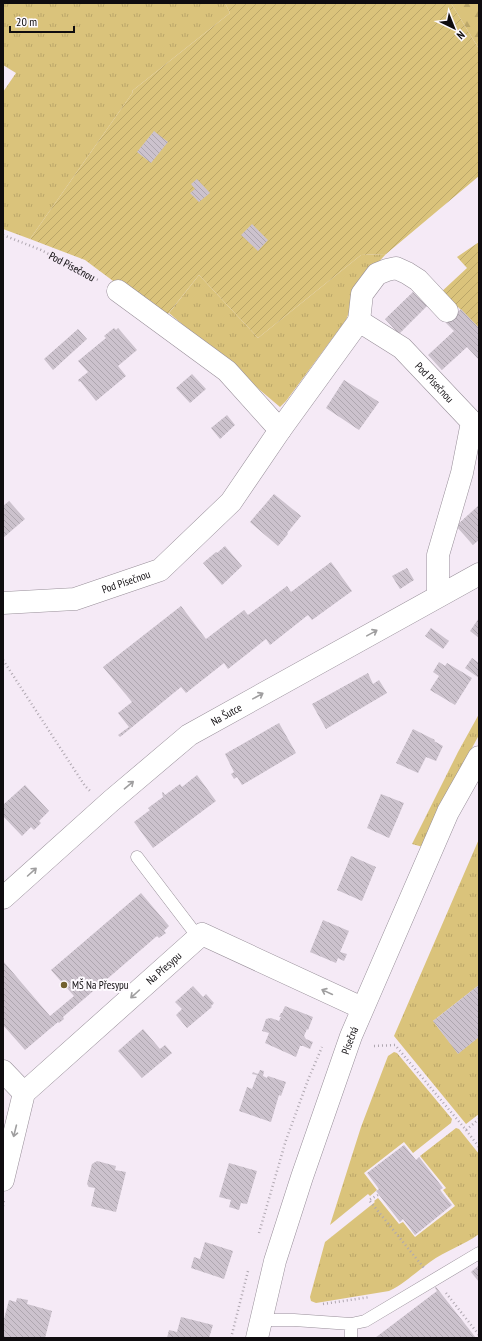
<svg xmlns="http://www.w3.org/2000/svg" width="482" height="1341" font-family="'PT Sans Narrow',sans-serif">
<defs>
<pattern id="grass-tufts" width="24" height="20" patternUnits="userSpaceOnUse"><rect width="24" height="20" fill="#dac37b"/><path d="M3 7l-1-3M5 7V3M7 7l1-3M15 17l-1-3M17 17v-4M19 17l1-3" fill="none" stroke="#baa669"/></pattern>
<pattern id="forest-firs" width="22" height="20" patternUnits="userSpaceOnUse"><rect width="22" height="20" fill="#dac37b"/><path d="M5 1l3.5 6h-7zM16 11l3.5 6h-7z" fill="#baa669"/></pattern>
<pattern id="garden-furrows" width="10" height="10" patternUnits="userSpaceOnUse"><rect width="10" height="10" fill="#dac37b"/><path d="M-1 1l2-2M0 10L10 0M9 11l2-2" fill="none" stroke="#baa669"/></pattern>
<pattern id="building-back-hatch" width="6" height="6" patternUnits="userSpaceOnUse"><rect width="6" height="6" fill="#ccc2cd"/><path d="M-1 5l2 2M0 0l6 6M5-1l2 2" fill="none" stroke="#aea6af"/></pattern>
</defs>
<rect width="100%" height="100%" fill="#f5eaf6"/>
<path fill="url(#grass-tufts)" d="M3,3H225L230,13L132,91L133,92L30,239L3,229V92L16,73L3,65Z
M386,254L362,280L346,320L286,401L280,407L169,313L199,275L258,338L361,255Z
M479,714V735L442,803L423,847L412,844L458,752Z
M479,839V985L433,1021L458,1053L479,1037V1114L466,1124L394,1036Z
M394,1052L397,1053L452,1119L451,1123L413,1153L404,1142L364,1173L377,1190L370,1196L368,1194L330,1225L361,1127L388,1056Z
M456,1128L459,1129L479,1154V1234C464,1245 445,1251 430,1262C416,1272 404,1284 389,1291L316,1303L311,1301L310,1297L325,1242L375,1202L374,1201L378,1198L399,1224L403,1222L415,1237L455,1206L443,1190L446,1188L420,1156Z"/>
<path fill="url(#forest-firs)" d="M451,3H479V49Z"/>
<path fill="url(#garden-furrows)" d="M225,3H451L479,49V176L386,254L361,255L258,338L199,275L164,319L85,260L30,239L133,92L132,91L230,13Z
M479,242V328L458,307L456,308L439,294L467,268L457,257Z"/>
<path fill="url(#building-back-hatch)" d="M154,131L168,142L151,163L137,152Z
M197,179L210,193L199,202L190,193L195,189L191,184Z
M252,224L268,240L258,251L241,235Z
M413,292L427,306L399,334L385,319Z
M461,309L479,328V360L467,347L442,370L428,355L454,331L446,323Z
M114,328L116,330L118,328L137,350L118,366L126,376L96,401L80,381L79,382L78,380L88,372L78,361L106,338L104,336Z
M78,329L87,339L53,370L44,359Z
M192,374L206,389L190,403L176,388Z
M344,380L379,402L359,430L326,408Z
M227,415L235,425L220,439L211,428Z
M274,494L301,516L287,533L288,534L278,546L250,522Z
M9,501L25,519L3,538V506Z
M479,505V540L473,545L456,526Z
M225,546L242,566L222,585L203,563L216,552L217,553Z
M331,562L352,591L312,620L308,615L270,645L266,639L228,669L224,663L186,693L181,687L120,737L118,735L129,727L118,713L132,702L103,667L181,606L206,639L244,610L248,615L287,586L291,592Z
M407,568L414,580L400,589L392,576Z
M479,618V638L470,631Z
M431,628L449,641L443,649L425,636Z
M472,658L479,663V678L465,668Z
M439,662L445,666L447,663L472,678L455,705L430,690L439,676L433,672Z
M368,673L373,684L379,680L387,693L326,729L312,704Z
M279,723L296,753L242,785L237,777L234,779L231,774L234,772L225,754Z
M413,729L435,740L434,741L443,746L436,761L426,757L418,773L396,763Z
M197,775L216,801L153,848L134,822L150,810L148,808L163,797L162,793L163,792L165,795L180,784L182,787Z
M25,785L49,811L39,821L41,823L34,830L31,827L22,836L3,816V805Z
M381,794L404,803L389,838L367,828Z
M351,856L376,867L362,901L337,890Z
M141,893L169,926L164,931L166,933L159,938L157,936L63,1017L64,1019L59,1023L58,1022L25,1050L3,1025V961L50,1016L74,996L51,970Z
M323,920L349,931L340,952L347,954L344,961L338,958L336,963L310,952Z
M479,985V1037L458,1054L433,1021Z
M193,986L203,997L206,994L214,1003L211,1006L212,1007L187,1028L176,1015L182,1009L175,1002Z
M285,1006L313,1017L308,1030L307,1029L304,1036L306,1039L313,1042L310,1049L303,1046H300L296,1057L265,1043L269,1033L262,1031L266,1019L271,1018L279,1021L281,1017H279L281,1013H282Z
M143,1029L160,1049L165,1045L172,1053L142,1078L118,1051Z
M260,1070L264,1071L263,1076L267,1078L268,1076L286,1082L281,1096L279,1095L271,1122L239,1111L247,1087L252,1089L257,1075L252,1074L253,1072L258,1074Z
M404,1145L416,1160L419,1157L443,1188L440,1190L452,1205L415,1235L403,1219L400,1222L376,1191L379,1189L367,1173Z
M97,1161L116,1166L115,1170L126,1172L116,1212L91,1206L95,1188L89,1187L87,1184L92,1164Z
M229,1163L257,1171L247,1204L241,1203L239,1210L229,1207L231,1200L219,1197Z
M205,1242L233,1251L224,1279L191,1268L194,1257L200,1259Z
M479,1265V1282L471,1272Z
M436,1287L476,1338H375L437,1291L435,1288Z
M17,1298L28,1300L27,1304L52,1311L45,1338H3V1323L9,1300L16,1302Z
M181,1317L213,1325L209,1338H167L169,1330L177,1332Z"/>
<g fill="none" stroke-linecap="round" stroke-linejoin="round">
<g stroke="#988f99" stroke-width="13">
<path id="lane" d="M137,857L198,937
M261,1320H294L351,1324L365,1321L479,1253
M351,1338V1324"/>
</g>
<g stroke="#988f99" stroke-width="23">
<g id="street">
<path d="M118,291L227,371L280,430"/>
<path d="M359,321L362,294L377,274L387,270L396,268L407,273L418,280L447,311"/>
<path id="s2" d="M3,603L75,599L160,570L231,502L280,430L359,321L402,348L472,422L462,473L438,555V596"/>
<path id="s3" d="M3,898L111,801L189,735L479,574"/>
<path d="M3,1071L24,1093"/>
<path id="s4" d="M3,1180L24,1093L202,934L362,1008"/>
<path id="s5" d="M257,1338L275,1261L302,1177L351,1036L448,812L479,757"/>
</g>
</g>
<g stroke="#afa7b0" stroke-width="2.5" stroke-dasharray="1 3" stroke-linecap="butt">
<path id="s1" d="M3,235L41,250L100,281"/>
<path d="M3,660L85,786L90,791"/>
<path d="M374,1046L395,1045L466,1130L479,1119"/>
<path d="M466,1130L479,1147"/>
<path d="M378,1195L369,1200L424,1268"/>
<path d="M3,1206L4,1200"/>
<path d="M259,1233L286,1140L308,1080L322,1047"/>
<path d="M446,1293L479,1335"/>
<path d="M323,1304L370,1297"/>
<path d="M231,1338L248,1271"/>
</g>
<use href="#lane" stroke="#fff" stroke-width="12"/>
<use href="#street" stroke="#fff" stroke-width="22"/>
</g>
<defs><path id="oneway-shaft" d="M-6 0H5M1.5-3L5.5 0L1.5 3" fill="none" stroke-width="1.6" stroke-linecap="round" stroke-linejoin="round"/></defs>
<g stroke="#9f9e9f">
<use href="#oneway-shaft" transform="translate(372 633) rotate(-29)"/>
<use href="#oneway-shaft" transform="translate(258 696) rotate(-29)"/>
<use href="#oneway-shaft" transform="translate(129 785) rotate(-40)"/>
<use href="#oneway-shaft" transform="translate(32 872) rotate(-42)"/>
<use href="#oneway-shaft" transform="translate(327 992) rotate(-155)"/>
<use href="#oneway-shaft" transform="translate(135 994) rotate(138)"/>
<use href="#oneway-shaft" transform="translate(15 1131) rotate(104)"/>
</g>
<circle fill="#72622f" stroke="#fefaff" stroke-width="1.5" cx="64" cy="985" r="4"/>
<g text-anchor="middle" stroke-width="4" stroke-linejoin="round" paint-order="stroke">
<g font-size="11" fill="#0f0c0f" stroke="#fefaff">
<text dy="4" stroke="none"><textPath href="#s1" startOffset="76">Pod Písečnou</textPath></text>
<text dy="4" stroke="none"><textPath href="#s2" startOffset="580">Pod Písečnou</textPath></text>
<text dy="4" stroke="none"><textPath href="#s2" startOffset="126">Pod Písečnou</textPath></text>
<text dy="4" stroke="none"><textPath href="#s3" startOffset="290">Na Šutce</textPath></text>
<text dy="4" stroke="none"><textPath href="#s4" startOffset="277">Na Přesypu</textPath></text>
<text dy="4" stroke="none"><textPath href="#s5" startOffset="312">Písečná</textPath></text>
</g>
<g font-size="11" fill="#0f0c0f" stroke="#fefaff" text-anchor="start">
<text x="72" y="989">MŠ Na Přesypu</text>
</g>
</g>
<rect width="482" height="1341" fill="none" stroke="#0f0c0f" stroke-width="8"/>
<g transform="translate(454 28) rotate(137)" stroke="#fefaff" stroke-width="3" paint-order="stroke">
<path d="M0-3L7 15L0 10L-7 15Z" fill="#0f0c0f"/>
<text y="-6" font-size="11" font-weight="bold" text-anchor="middle" fill="#0f0c0f">N</text>
</g>
<path d="M10 26v6h64v-6" fill="none" stroke="#0f0c0f" stroke-width="2"/>
<text x="16" y="26" font-size="12" fill="#0f0c0f" stroke="#fefaff" stroke-width="3" paint-order="stroke">20 m</text>
</svg>
